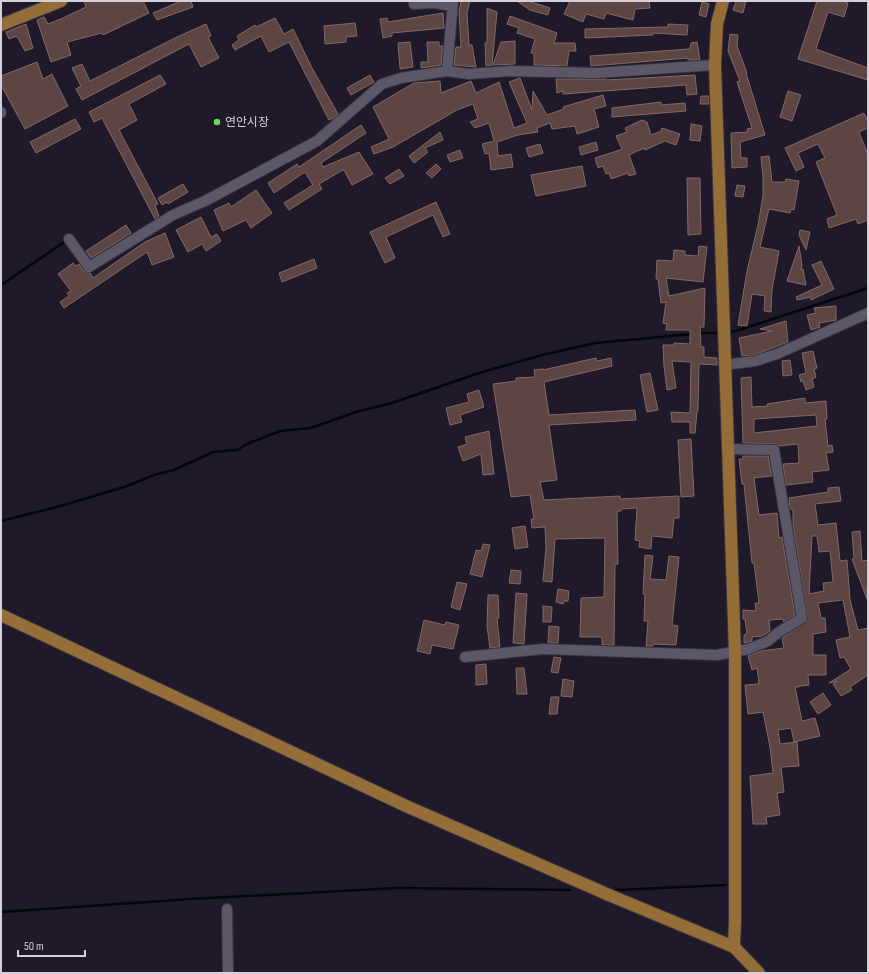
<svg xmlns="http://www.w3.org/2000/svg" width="869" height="974" font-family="'Sofia Sans Condensed','Noto Sans KR',sans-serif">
<rect width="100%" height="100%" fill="#1f1929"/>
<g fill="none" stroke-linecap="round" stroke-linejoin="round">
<path stroke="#00080b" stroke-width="2.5" d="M1,285L63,243
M727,332L736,331L868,288
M698,333H720
M1,521L57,507L124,487L157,474L174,470L213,452L237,450L247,444L280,431L311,428L359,411L392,403L479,373L542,355L595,343L693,334
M616,890L726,885
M1,912L191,899L397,888L570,890"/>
</g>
<path fill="#5c4543" stroke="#826967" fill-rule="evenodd" d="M84,1H143L149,13L103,35L102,33L67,42L71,55L51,62L37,20L44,17L48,24L63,18L86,7Z
M181,1H191L193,7L157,20L153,13Z
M461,1H470L467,13L469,45H472L476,67L454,65L456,47H461L459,12Z
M517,1H528L550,8L548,15L530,10Z
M570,1H649L650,8L635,9L633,20L606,13L604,19L586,14L583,22L564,14Z
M736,1H746L743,13L733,10Z
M817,1H842L848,3L844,17L828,12L816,49L868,68V80L798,59Z
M702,2L709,4L706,17L699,15Z
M487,8L497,12L492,65L486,66L485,43H487Z
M443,13L444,28L392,33V36L383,38L380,19L387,18L388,22Z
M510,16L557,33L554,43H575L576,51H569L567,66L534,65V53H531L535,39L517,33L519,28L507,24Z
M275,18L284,34L293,29L312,68L338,114L335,117L329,120L289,42L269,52L261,36L235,50L232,45L239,40L237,36L255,25L256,27Z
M355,23L357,36L346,37V42L325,44L324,26Z
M26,24L33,48L25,51L17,36L9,39L6,32Z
M206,24L211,36L208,37L219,58L201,67L189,44L82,100L76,89L81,86L72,68L82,64L90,81L177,37Z
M668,24L688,25L687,35L653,33V35L585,38V29L668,27Z
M730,34L738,35L737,46L747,73H746L765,135L740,142L741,158H747V167L732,168L731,133L748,132L747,129L752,128L737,82L740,81L728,51Z
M515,41V64L493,65L501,42Z
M410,42L413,67L400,69L398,43Z
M427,42H439V46H443L441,65L421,68V62H428Z
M697,42L700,60H688V58L591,66L590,56L690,49L691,43Z
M37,62L43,79L52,74L68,106L25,129L1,85V76Z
M160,75L166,84L129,104L137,120L119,130L158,204L155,205L159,216L155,219L102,118L94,122L89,112Z
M370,75L374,82L351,95L347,88Z
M695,75L697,94L687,95L686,85L563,94V91L557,93L556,79H606V80Z
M520,78L532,110L533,91L547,115L564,109L563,107L603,95L606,106L594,109L599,127L577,134L575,126L552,129L550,123L537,128L538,132L518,135L497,142L498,156L511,154L513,167L491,170L489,153L485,154L482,144L494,141L489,123L475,128L470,122L478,119L473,104L457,110L393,147L374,154L371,147L389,139L373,107L414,83L440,81L441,93L471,81L476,93L499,82L514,128L527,123L509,82Z
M788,91L801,95L792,121L780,117Z
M701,96H709V104H700Z
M661,102V105L685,103L686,111L612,117V108Z
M864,113L868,122V128L859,132L868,155V220L858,224L856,219L829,228L827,219L837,215L816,162L825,158L818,144L798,153L804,167L796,171L785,148Z
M75,119L81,129L36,153L30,142Z
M642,120L647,122L651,135L661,131L662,128L680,134L676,145L665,141L645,150V148L637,151L629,155L636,174L629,176L628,173L611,179L609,173L606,174L603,166L598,168L595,158L620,150L622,149L616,136L627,132L625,128Z
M691,124L702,126L700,141L690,140Z
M361,125L366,133L321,163L323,167L359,152L373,174L352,185L344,170L341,171L319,184L322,189L289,210L284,203L313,185L305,172L274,193L268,183L297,164L299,167Z
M440,132L443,140L425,148L428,152L414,163L409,156Z
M596,142L598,150L581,155L579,147Z
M540,144L543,153L529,157L526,148Z
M460,150L463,158L450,162L447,155Z
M769,156L772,182H785L786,179L799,181L794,210L791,209L790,213L769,209L760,247L779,251L772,290L771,312L764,311L765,296L752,294L747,326L738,325L747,271L758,225L763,196V177L761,157Z
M436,164L441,169L432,178L426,173Z
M582,166L586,186L536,196L531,175Z
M399,169L404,176L390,184L385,178Z
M687,178H700L701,234L688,235Z
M183,184L188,192L168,204L167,202L162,205L158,198Z
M737,185L745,186L743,197L735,196Z
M256,190L272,213L251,228L246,220L223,231L214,210L229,203L231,207Z
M436,202L450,234L443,237L433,215L386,237L395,258L385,263L370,232Z
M201,217L211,237L217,234L221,241L206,251L202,244L188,252L176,230Z
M126,225L131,233L91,258L86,251Z
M800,230L810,232L806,250L799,235Z
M165,233L174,257L152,265L147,252L64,308L60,302L69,296L67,293L71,291L58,274L73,263L76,266L79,264L84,271L90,273L93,278L145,242Z
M699,246L707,247L703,282L666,278L669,296L705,288L704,327H700L701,347H704V357L717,358V365L699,364L698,411H697L695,433H690V422H672L671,412L690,413L691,362L672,361L676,388L667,390L664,366L663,345H674V343L690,344V330H666L667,324L663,323L666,302L661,303L658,279H656L657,260L673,261L674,250L685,251V255L698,256Z
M799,246L802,265L801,270L803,269L806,285L787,281Z
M314,259L317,268L282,282L279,273Z
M821,261L834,289L811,300V297L797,300L796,297L822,285L812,265Z
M836,306V320L819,323L820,327L811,330L807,315L816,313L814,308Z
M786,321L788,342L754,355L742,356L739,338L772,331L760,329Z
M813,351L817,368L814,369L816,377L812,379L814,387L806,390L803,381L801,382L799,375L806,373L802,353Z
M596,358L597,361L611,358L612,366L544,382L549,415L635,410L636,420L549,425L557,480L540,482L544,500L620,496V499L679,496V518H674L672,538L652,536L651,549L639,547L640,541L635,540L637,508L621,509V511H617L618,564H615L614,645H602V637H580L581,598L604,597L605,538L555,539L552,582L543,581L546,547L545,527L532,528L531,519H534L530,495L511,497L493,384L516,381V378L535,377L534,370L543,369V370Z
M790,360L792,375L783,376L782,361Z
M650,373L658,410L647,412L640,375Z
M751,377L752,407L768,406L767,404L805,398V403L826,401L827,419H825L828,446L832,445L833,452L826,453L829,470L812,472L813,482L786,485L783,464L799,463L798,444L779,446L774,444L743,443L741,378ZM816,415L817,426L754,433V419Z
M479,390L484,407L460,415L462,422L450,425L446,408L469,402L467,394Z
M489,431L494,474L483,475L481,454L463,461L458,447L467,444L465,437Z
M691,439L694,496L681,497L678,440Z
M743,456H768L772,476L754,478L759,515L777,513L779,538L782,537L795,615L784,622L783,619L769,620L770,631L762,636L752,637V641L744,643V635L747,634L745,619H743V610L756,611L755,603H759L754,563H752L744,484H742L739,459H743Z
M839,487L841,501L815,504L818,525L836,523L840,561L847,560L850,600L858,630L868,628V675L850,687L852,690L841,696L833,684L837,681L829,683L851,669L844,657L840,658L836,640L850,637L843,600L818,603L821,618H825L826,632L813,634V655H826V675H808L809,685L800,686L799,685V687H795L802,721L815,718L820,736L794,742L791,728L778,730L780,744L797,742L799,766L781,767L784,792L777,793L780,815L766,817L767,824H753L750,776L773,773L770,747L763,712L748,714L745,685L759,684L757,668L752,670L748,656L761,651L784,648L782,638L808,620L793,525V509H790L789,498L828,492V488ZM812,536H817L819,552L830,551L833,582L823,583L824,591L809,594Z
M525,526L528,547L515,549L512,528Z
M860,531L862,561L868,560L867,599L852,559H854L852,532Z
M483,544L490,545L482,577L470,574L476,550L481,551Z
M645,555L653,556L650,579L666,580L669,556L679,557L672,625L678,626L676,645L654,644L653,646H646L648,621H644L645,594H643Z
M511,570L521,571L520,584L509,583Z
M457,582L467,584L460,610L451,607Z
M558,589L569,591L568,601H564L563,604L556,602Z
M516,593L527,594L524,644L513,643Z
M488,595H498L499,618H497L500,647L490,648L487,626Z
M543,606L552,607L551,622H543Z
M424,620L445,625L446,622L459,625L453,649L432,645L430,654L417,651Z
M549,626L559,627L558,643H548Z
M554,657L561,658L558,673L551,672Z
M486,664L487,684L476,685V665Z
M516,668H524L527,694H517Z
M563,679L574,681L572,697L561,696Z
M823,693L831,705L818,714L810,702Z
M551,697H559L557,714H549Z"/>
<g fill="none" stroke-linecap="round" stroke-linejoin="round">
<g stroke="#393541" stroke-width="12">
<path id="minor" d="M414,4L434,3L452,6
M447,71L453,1
M1,112V113
M69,239L89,267L173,215L207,200L317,141L382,84L401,78L447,71L469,74L510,71L596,73L715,65
M724,365L755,361L777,354L868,313
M465,657L543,649L717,655L749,649L768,641L779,632L802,618L774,450L727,449
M227,909L228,973"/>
</g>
<g stroke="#393541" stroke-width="14">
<path id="major" d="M723,1L717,24L715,65L735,653V920L734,947L759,973
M1,25L61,1
M1,615L406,806L609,895L734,947"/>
</g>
<use href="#minor" stroke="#5c5669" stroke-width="10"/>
<use href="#major" stroke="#946d38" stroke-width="12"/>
</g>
<circle fill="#71d25e" stroke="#1f1929" stroke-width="1.5" cx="217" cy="122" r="4"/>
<g text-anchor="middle" stroke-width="3" stroke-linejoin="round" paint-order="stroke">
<g font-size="12" fill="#d3cfdb" stroke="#1f1929" text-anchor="start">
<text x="225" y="126">연안시장</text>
</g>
</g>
<rect width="869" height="974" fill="none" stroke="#d3cfdb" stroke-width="4"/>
<path d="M18 950v6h67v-6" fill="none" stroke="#d3cfdb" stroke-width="2"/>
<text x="24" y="950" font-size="12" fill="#d3cfdb" stroke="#1f1929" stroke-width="3" paint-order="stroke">50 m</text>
</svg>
